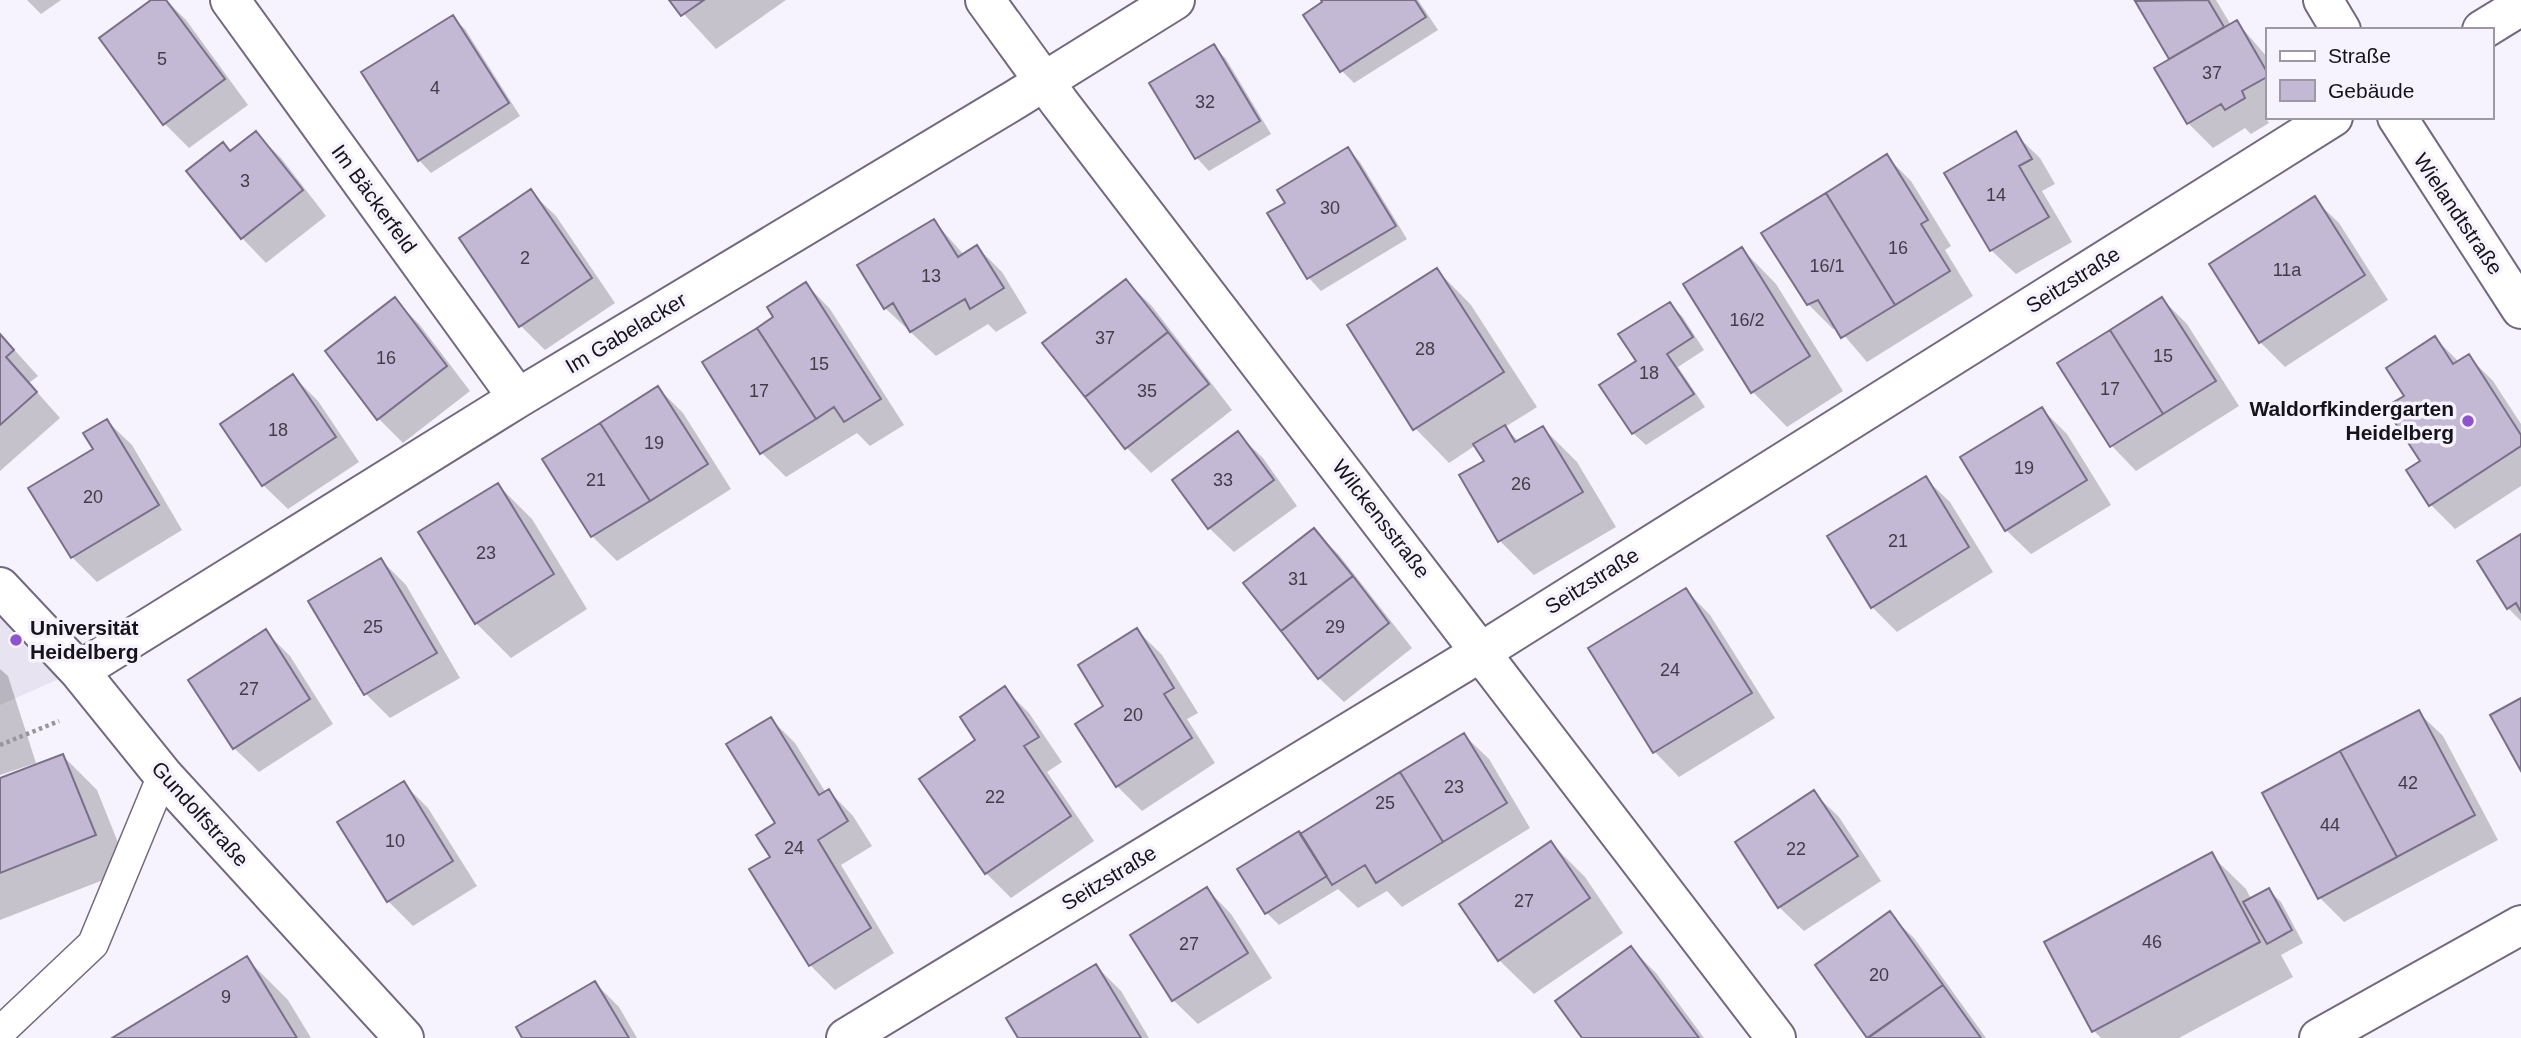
<svg xmlns="http://www.w3.org/2000/svg" width="2521" height="1038" font-family="Helvetica,sans-serif">
<rect width="100%" height="100%" fill="#f7f3fe"/>
<path fill="#e8e3f1" d="M0,603L66,676L0,705Z"/>
<path fill="#0003" d="M27,0H61L41,14Z
M154,0H166L186,20L248,105L189,148L164,123Z
M671,0H786L716,49Z
M1323,0H1418L1438,30L1354,83L1342,71L1306,16L1325,3Z
M2141,0H2216L2231,25L2237,22L2267,57L2265,117L2269,123L2251,134L2245,128L2213,148L2188,123L2171,60L2137,2Z
M452,17L465,29L520,116L431,173L419,160Z
M1214,46L1226,59L1271,134L1209,171L1197,158L1152,84Z
M256,133L281,158L326,216L266,263L242,238L231,153Z
M2015,134L2040,158L2055,184L2042,191L2072,242L2016,274L1991,250Z
M1348,149L1360,162L1407,239L1321,291L1309,278L1269,214L1287,203Z
M1887,157L1911,181L1951,246L1945,250L1973,296L1867,362L1837,327L1833,329L1808,304Z
M531,192L556,216L615,303L545,350L521,326Z
M2314,199L2339,223L2388,300L2285,367L2260,342Z
M934,221L964,255L977,247L1002,272L1027,313L996,332L988,324L936,356L885,308Z
M1742,249L1776,284L1843,391L1787,427L1753,392L1685,285Z
M1437,270L1471,305L1537,407L1505,427L1519,442L1543,428L1577,462L1616,527L1534,575L1500,541L1486,461L1476,445L1449,463L1415,428Z
M1126,281L1151,305L1232,410L1151,473L1127,448L1045,344Z
M806,284L830,309L904,425L870,446L857,433L786,477L761,452L776,317Z
M2162,299L2187,324L2239,406L2136,471L2112,446L2060,363Z
M395,300L419,324L470,391L403,443L378,418Z
M1669,304L1682,316L1704,350L1678,367L1705,407L1646,445L1633,433L1638,361Z
M0,334L38,376L29,383L60,418L0,471Z
M2435,338L2459,362L2468,356L2493,381L2521,424V486L2455,529L2431,505L2406,396Z
M293,376L318,401L359,462L288,509L263,485Z
M658,388L683,413L731,489L617,561L592,536L544,460Z
M2042,409L2067,434L2111,505L2031,554L2006,530Z
M107,421L132,445L182,530L97,582L72,557L95,449Z
M1238,434L1263,458L1297,506L1234,552L1209,528Z
M1925,478L1950,502L1993,572L1897,632L1872,607Z
M498,485L532,519L587,609L511,658L476,623L420,533Z
M1314,530L1339,555L1412,648L1344,702L1319,678Z
M2521,536V621L2508,608Z
M381,560L406,585L460,678L390,718L366,694Z
M1686,590L1710,615L1775,718L1679,777L1655,752L1591,648Z
M1137,630L1162,655L1198,713L1187,719L1215,763L1142,811L1117,786L1105,706Z
M265,631L290,656L333,724L259,772L234,748Z
M0,669L8,676L36,763L0,775Z
M1005,689L1029,713L1062,762L1047,772L1094,841L1011,898L986,873L921,779L978,740Z
M2418,712L2443,736L2498,840L2344,922L2320,898Z
M771,719L795,743L826,793L829,791L853,816L872,846L841,865L894,953L835,990L810,965L773,857L777,824Z
M1464,735L1489,759L1530,828L1402,907L1387,891L1358,908L1338,889L1279,925L1267,913L1300,835Z
M63,756L97,790L129,870L0,920V780Z
M403,783L428,808L477,886L413,926L388,901Z
M1814,793L1839,817L1881,881L1804,931L1779,907Z
M1551,843L1585,877L1623,933L1534,994L1499,960Z
M2211,855L2246,889L2251,899L2269,890L2281,902L2303,943L2281,955L2293,977L2179,1038H2101L2094,1031Z
M1207,889L1231,914L1272,978L1198,1024L1173,1000Z
M1889,914L1914,938L1986,1038H1869L1817,966Z
M1631,948L1656,973L1704,1038H1584Z
M246,958L288,1000L311,1038H116Z
M1096,966L1121,991L1149,1038H1020Z
M595,983L619,1007L637,1038H525Z"/>
<path fill="#c3b9d4" stroke="#796f87" stroke-width="2" d="M151,0H166L225,79L163,125L99,38Z
M669,0H704L681,16Z
M1321,0H1415L1426,17L1340,72L1303,15L1322,2Z
M2208,0L2224,27L2169,59L2135,1Z
M453,15L509,103L418,161L361,72Z
M2237,20L2267,72V77L2242,91L2245,98L2225,110L2221,104L2187,124L2154,68Z
M1214,44L1260,121L1195,159L1149,83Z
M256,131L303,190L241,239L186,171L223,142L230,151Z
M2016,131L2032,159L2019,166L2049,217L1990,251L1944,173Z
M1348,147L1396,226L1307,279L1267,213L1285,203L1277,190Z
M1887,154L1928,220L1921,224L1950,271L1895,305L1826,193Z
M531,189L592,278L519,327L459,238Z
M1826,193L1895,305L1841,338L1818,300L1807,305L1761,233Z
M2315,196L2365,275L2259,343L2209,264Z
M934,219L958,257L977,245L1004,288L970,309L965,299L910,332L893,303L884,309L857,265Z
M1742,247L1810,356L1751,393L1683,284Z
M1437,268L1504,372L1413,430L1347,325Z
M1126,279L1168,332L1085,397L1042,343Z
M806,282L881,399L844,422L834,407L816,419L757,328L773,317L767,307Z
M395,297L447,366L377,420L325,351Z
M2162,297L2216,381L2163,414L2110,330Z
M1670,302L1693,337L1667,354L1694,394L1632,434L1599,385L1636,361L1618,334Z
M757,328L816,419L760,454L702,362Z
M2110,330L2163,414L2110,447L2057,363Z
M1168,332L1209,384L1125,449L1085,397Z
M0,334L14,350L6,357L37,392L0,425Z
M2435,336L2453,364L2469,354L2521,435V446L2429,506L2406,470L2420,461L2385,407L2404,396L2386,368Z
M293,374L336,437L262,486L220,424Z
M658,386L708,464L650,501L600,423Z
M2042,407L2087,480L2005,531L1960,457Z
M107,419L159,505L71,558L28,488L93,449L83,433Z
M600,423L650,501L591,537L542,459Z
M1505,425L1515,442L1543,426L1583,492L1498,542L1459,475L1484,461L1473,444Z
M1238,431L1274,480L1208,529L1172,480Z
M1926,476L1969,547L1871,608L1827,536Z
M498,483L554,574L475,624L418,532Z
M1314,528L1353,576L1281,631L1243,583Z
M2521,534V612L2516,603L2507,609L2477,561Z
M381,558L437,653L364,695L308,601Z
M1353,576L1389,623L1318,679L1281,631Z
M1686,588L1752,693L1653,753L1588,648Z
M1137,628L1174,688L1164,694L1192,738L1116,787L1075,724L1103,706L1078,665Z
M266,629L310,699L233,749L188,680Z
M1005,686L1039,737L1024,746L1071,816L985,874L919,779L975,740L960,717Z
M2521,698V771L2490,715Z
M2419,710L2475,815L2397,857L2340,751Z
M771,717L819,795L829,789L848,821L818,840L871,928L809,966L749,869L770,857L756,835L775,823L726,744Z
M1464,733L1507,803L1443,842L1400,772Z
M2340,751L2397,857L2318,899L2262,793Z
M63,754L96,835L0,873V778Z
M1400,772L1443,842L1376,883L1365,865L1332,885L1300,834Z
M404,781L453,861L387,902L337,822Z
M1814,790L1858,856L1778,908L1735,842Z
M1299,831L1327,876L1265,914L1237,869Z
M1551,841L1590,898L1498,961L1459,904Z
M2212,852L2260,942L2092,1032L2044,942Z
M1207,887L1248,953L1172,1001L1130,935Z
M2269,888L2292,930L2267,944L2243,902Z
M1890,911L1943,985L1867,1038L1815,965Z
M1631,946L1699,1038H1582L1555,1001Z
M247,956L297,1038H112Z
M1096,964L1141,1038H1018L1006,1018Z
M595,981L629,1038H522L516,1027Z
M1943,985L1981,1038H1868Z"/>
<g fill="none" stroke-linecap="round" stroke-linejoin="round">
<g stroke="#726880" stroke-width="33">
<path id="lane" d="M0,1032L93,944L163,775"/>
</g>
<g stroke="#726880" stroke-width="42">
<path id="street" d="M230,0L518,398
M985,0L1059,102L1776,1038
M2323,0L2341,30
M2482,30L2521,6
M2397,117L2521,309
M0,587L79,671L163,775L404,1038
M79,671L518,398L1016,99L1175,0
M846,1038L1481,652L2333,117"/>
</g>
<g stroke="#726880" stroke-width="42">
<path id="secondary" d="M2319,1038L2521,925"/>
</g>
<path stroke="#99959f" stroke-width="4.5" stroke-dasharray="3.5 3.5" stroke-linecap="butt" d="M0,745L59,721"/>
<use href="#lane" stroke="#fff" stroke-width="30"/>
<use href="#street" stroke="#fff" stroke-width="38"/>
<use href="#secondary" stroke="#fff" stroke-width="38"/>
</g>
<g fill="#8d54cb" stroke="#f7f3fe" stroke-width="2.5">
<circle cx="2468" cy="421" r="7"/>
<circle cx="16" cy="640" r="7"/>
</g>
<g text-anchor="middle" stroke-width="7" stroke-linejoin="round" paint-order="stroke">
<g font-size="18" fill="#423c4a">
<text x="162" y="65">5</text>
<text x="2212" y="79">37</text>
<text x="435" y="94">4</text>
<text x="1205" y="108">32</text>
<text x="245" y="187">3</text>
<text x="1996" y="201">14</text>
<text x="1330" y="214">30</text>
<text x="1898" y="254">16</text>
<text x="525" y="264">2</text>
<text x="1827" y="272">16/1</text>
<text x="2287" y="276">11a</text>
<text x="931" y="282">13</text>
<text x="1747" y="326">16/2</text>
<text x="1105" y="344">37</text>
<text x="1425" y="355">28</text>
<text x="2163" y="362">15</text>
<text x="386" y="364">16</text>
<text x="819" y="370">15</text>
<text x="1649" y="379">18</text>
<text x="2110" y="395">17</text>
<text x="759" y="397">17</text>
<text x="1147" y="397">35</text>
<text x="278" y="436">18</text>
<text x="654" y="449">19</text>
<text x="2024" y="474">19</text>
<text x="596" y="486">21</text>
<text x="1223" y="486">33</text>
<text x="1521" y="490">26</text>
<text x="93" y="503">20</text>
<text x="1898" y="547">21</text>
<text x="486" y="559">23</text>
<text x="1298" y="585">31</text>
<text x="373" y="633">25</text>
<text x="1335" y="633">29</text>
<text x="1670" y="676">24</text>
<text x="249" y="695">27</text>
<text x="1133" y="721">20</text>
<text x="2408" y="789">42</text>
<text x="1454" y="793">23</text>
<text x="995" y="803">22</text>
<text x="1385" y="809">25</text>
<text x="2330" y="831">44</text>
<text x="395" y="847">10</text>
<text x="794" y="854">24</text>
<text x="1796" y="855">22</text>
<text x="1524" y="907">27</text>
<text x="2152" y="948">46</text>
<text x="1189" y="950">27</text>
<text x="1879" y="981">20</text>
<text x="226" y="1003">9</text>
</g>
<g font-size="21" fill="#17131c" stroke="#f7f3fe">
<text transform="translate(374 199) rotate(54)" y="7">Im Bäckerfeld</text>
<text transform="translate(2458 214) rotate(56)" y="7">Wielandtstraße</text>
<text transform="translate(2073 280) rotate(-32)" y="7">Seitzstraße</text>
<text transform="translate(626 333) rotate(-31)" y="7">Im Gabelacker</text>
<text transform="translate(1381 519) rotate(52)" y="7">Wilckensstraße</text>
<text transform="translate(1592 581) rotate(-32)" y="7">Seitzstraße</text>
<text transform="translate(200 814) rotate(48)" y="7">Gundolfstraße</text>
<text transform="translate(1109 878) rotate(-31)" y="7">Seitzstraße</text>
</g>
<g font-size="21" font-weight="bold" fill="#17131c" stroke="#f7f3fe" text-anchor="end">
<text x="2454" y="416">Waldorfkindergarten<tspan x="2454" dy="24">Heidelberg</tspan></text>
<text x="30" y="635" text-anchor="start">Universität<tspan x="30" dy="24">Heidelberg</tspan></text>
</g>
</g>
<rect x="2266" y="28" width="228" height="91" fill="#f7f3fe" stroke="#9d99a4" stroke-width="2"/>
<rect x="2280" y="51" width="35" height="10" fill="#ffffff" stroke="#9d99a4" stroke-width="2"/>
<text x="2328" y="63" font-size="21" fill="#17131c">Straße</text>
<rect x="2280" y="80" width="35" height="21" fill="#c3b9d4" stroke="#9d99a4" stroke-width="2"/>
<text x="2328" y="98" font-size="21" fill="#17131c">Gebäude</text>
</svg>
